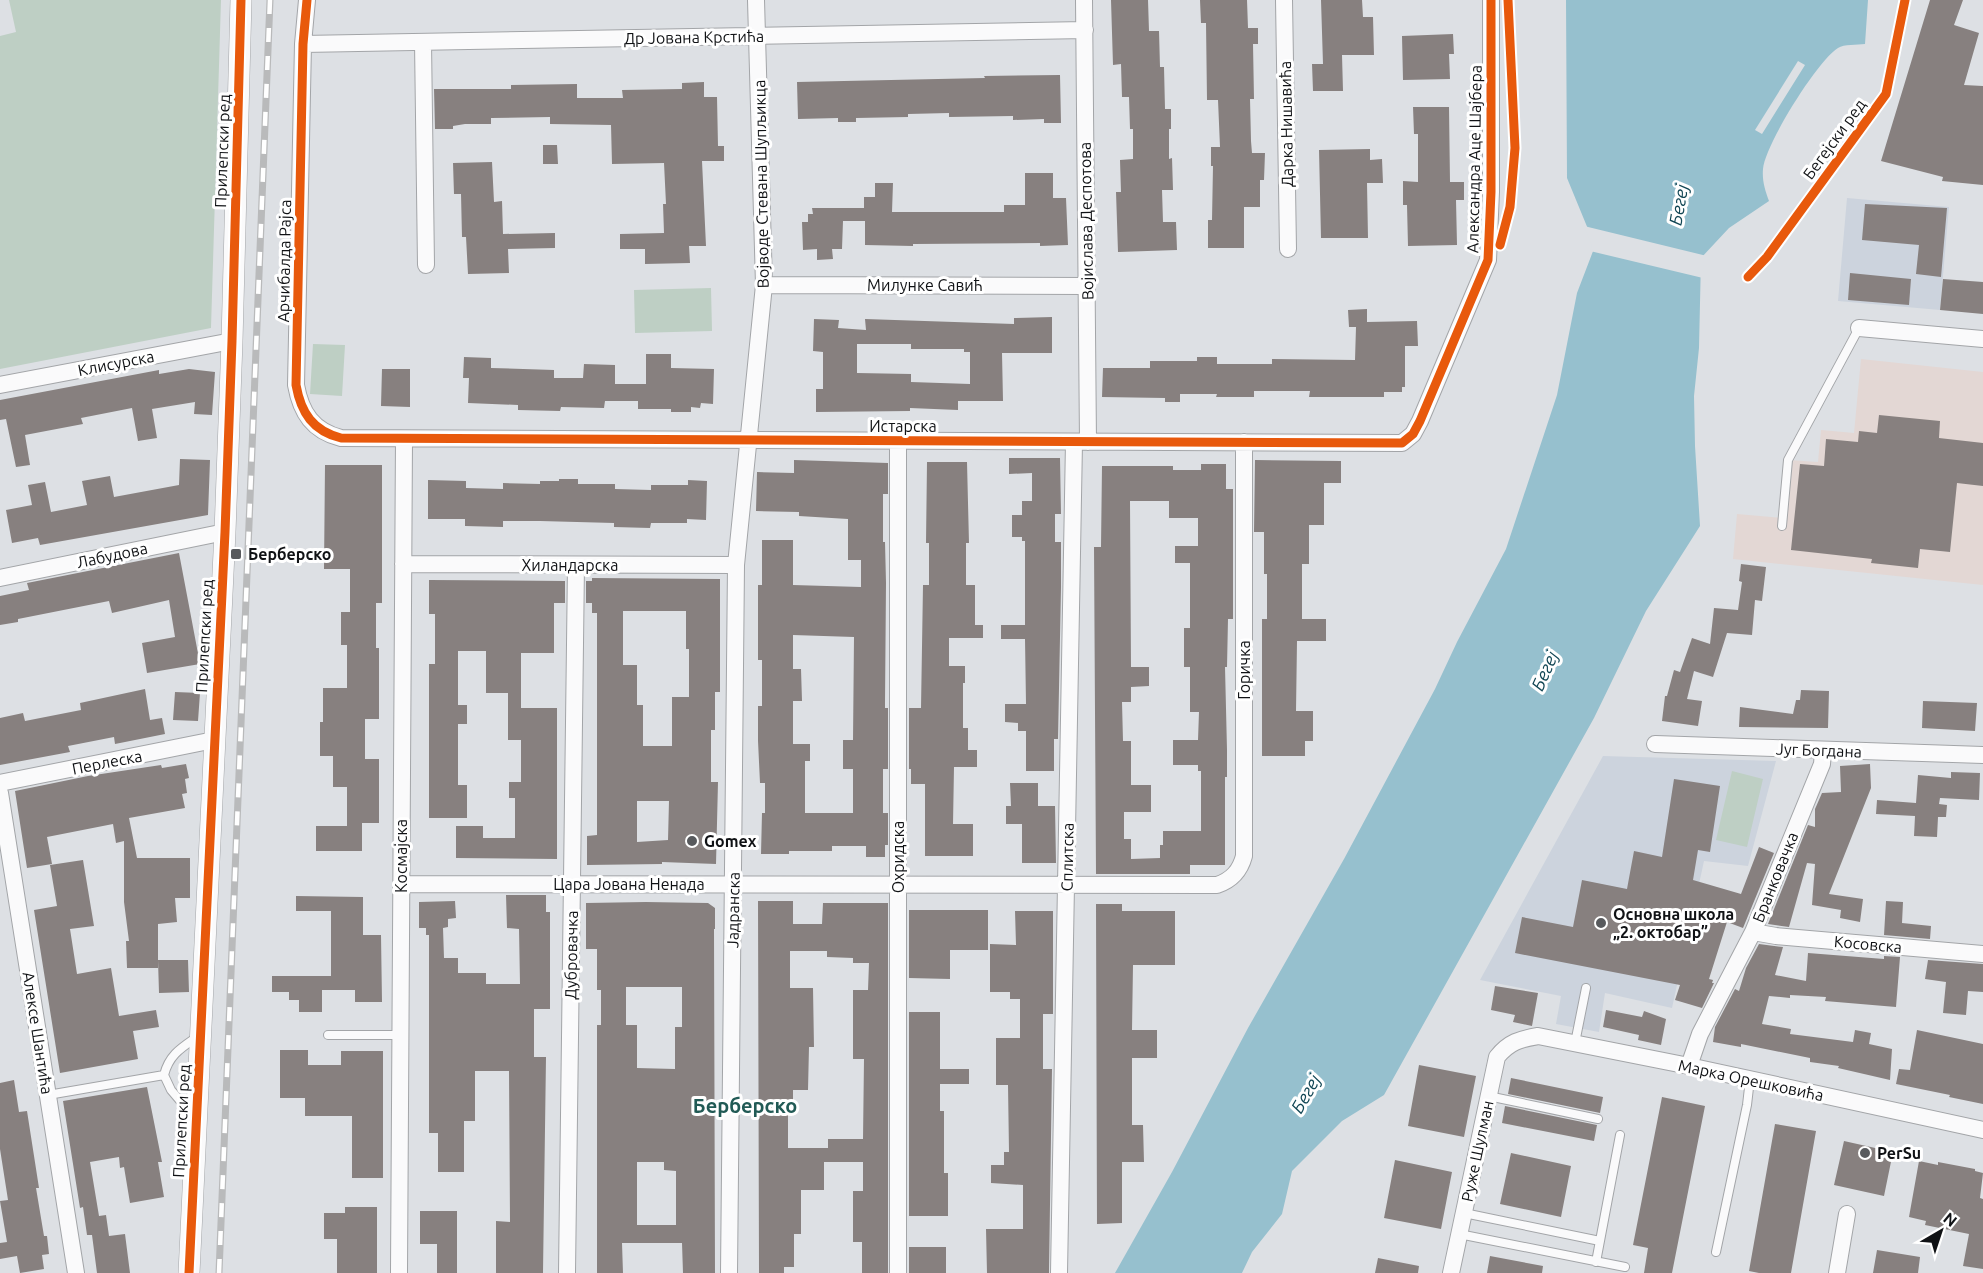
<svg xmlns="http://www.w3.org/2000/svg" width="1983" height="1273" font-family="Ubuntu,sans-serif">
<rect width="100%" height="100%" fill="#dde0e4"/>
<path fill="#ccd3dd" d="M1847,198L1949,207L1940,310L1838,301Z
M1603,756L1776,761L1748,866L1704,861L1672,1008L1605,993L1599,1032L1556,1024L1561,996L1480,980Z"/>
<path fill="#e3d7d4" d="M1861,359L1983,372V585L1733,559L1737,514L1783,518L1789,460L1818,462L1821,430L1854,433Z"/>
<path fill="#becfc4" d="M9,0H221L211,328L0,369V36L16,32Z
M711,288L712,331L635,333L634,290Z
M313,344L345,345L342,396L310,394Z
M1732,771L1763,779L1747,847L1716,840Z"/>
<path fill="#96c0ce" d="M1566,0H1868L1865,44C1857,45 1844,44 1838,48C1817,61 1765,145 1763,169C1762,181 1765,190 1769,201L1729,228L1701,258L1699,348L1694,396L1695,446L1700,526L1646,611L1594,718L1384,1095L1342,1121L1292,1171L1282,1214L1252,1252L1242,1273H1115L1172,1172L1248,1028L1344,859L1435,689L1457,642L1506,549L1557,395L1577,293L1595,246L1567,178Z"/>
<path fill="#dde0e4" d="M1798,61L1805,65L1762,134L1755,130Z
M1584,226L1707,256L1704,259L1703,278L1590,251L1592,246Z"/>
<path fill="#87807f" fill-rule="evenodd" d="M1111,0H1148L1149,31H1159L1160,67H1164L1165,109H1171V129H1169V159L1172,158L1173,190H1162L1163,222H1176L1177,250L1118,252L1116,192H1121L1120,160L1133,159V129H1130L1129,97H1122L1121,64L1113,65Z
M1200,0H1247L1248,28H1258V44H1253L1254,99H1250L1251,141L1252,153H1265L1264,180H1260V207H1244V248H1208V220H1212L1213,166H1211V147H1220L1218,100H1207L1206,23H1201Z
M1321,0H1362L1363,17H1373L1374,55H1342L1343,91H1313L1312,64H1323Z
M1930,0H1963L1954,25L1979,33L1964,85L1983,86V185L1942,181L1943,177L1881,161Z
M1453,34L1454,54H1449L1450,79L1403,80L1402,36Z
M1060,75L1061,123H1044V119L1013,120V116L949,117V113L908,114V117L856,118V122H838V118L798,119L797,82L985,78L984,76Z
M704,82V97H717L718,146H724V161H702L706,246H689L690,263L645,264V249H620V234L664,233L663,204H666L664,163L612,164L611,125L550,124V117L491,118V124H465L453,126V129H435L434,89H511V85L577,84V98H623L622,90L682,89V83Z
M1413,107H1449L1450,182H1464V200H1456L1457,245L1408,246L1407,205H1403V181L1418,182V134H1414Z
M543,145H557L558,164H543Z
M1370,149V160L1382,159L1383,183H1367L1368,238H1321L1319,150Z
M492,162L494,202L502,201L503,234L555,233V248L508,249L509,273L468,274L466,237H462L461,194H454L453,163Z
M1025,173H1053V198H1066L1068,245L1040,246V243L913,244V246L865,245V221H843L842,249H832L833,259L817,260V249L803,250L802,222H808V214H813L812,208H864V197H875V183H893L892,212H1004V205H1025Z
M1865,204L1947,208L1941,277L1916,274L1919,245L1862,240Z
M1850,273L1911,279L1909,305L1848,300Z
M1943,279L1983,282V314L1940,310Z
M1367,309V322L1417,321L1418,346H1405V387H1402V392H1384V397H1309L1310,391H1254V397H1216L1217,394H1180V402H1165V398L1102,397L1103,368H1150V361H1197V357H1217V364H1272V359L1355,360L1356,327H1349L1348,310Z
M1052,317V353H1002L1003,401H958V410L910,408V411L816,412V389H823V352L813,351L814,319L839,320L838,328L866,330L865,319L1014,324V318ZM857,344H911V349H964V352H970V384L911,382V374L857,373Z
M646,354H671V368L714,369L713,404L701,403L700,408L691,407V412H671V409H638V401H605L604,408L561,407L560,411L518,410V405L468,403L469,378H463L464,357L491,358V368L554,370V378H583L584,364L615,365V384H646Z
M189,369L215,372L212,415L194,414L195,402L152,409L157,438L138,441L132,408L81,418L83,424L25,435L30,465L16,467L6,419L0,420V400L159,370V374Z
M382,369H410V407L381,406Z
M1879,415L1940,421L1939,438L1983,443V486L1957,483L1950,552L1920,549L1918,568L1871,563L1872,559L1791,550L1800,464L1824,466L1826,439L1858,442L1859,431L1877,433Z
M1009,458H1060L1061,514H1055V542H1061V587L1058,739H1054V771H1026V731H1018V723L1005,722V704H1026L1025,639H1001V625H1025V541H1022V537H1012V515H1022V501H1032V473L1009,474Z
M180,459L210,460L208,515L40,545L38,538L12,543L6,510L32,505L28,485L45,482L51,512L87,505L82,481L110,476L114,497L179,485Z
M794,460L888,463V494H883V542H885L886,583L885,703V708H888V769H883V813H888V845H885V857H866V846H832V851H789V854H761L762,813H765V783H760L758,741V706H762V660H758V585H762V540H793V585L861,587V560H848V519L799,516V512L756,511L757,472L794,473ZM793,635L854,637L853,740H843V769H853V813H805V761H810V744H793V701H802L801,669H793Z
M1255,460L1341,461V483H1324V525H1309V564H1302V619H1326V641H1297L1296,711H1313V741H1305V756H1262V619H1267V574H1264V532H1254Z
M927,462H967L969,543H966V585H975V625H983V638H949V666H965V683H963V728H968V750H977V767H954L953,824H973V856H925V784H911V769H909V708H921L923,585H929V543H926Z
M1201,464H1226V489H1233V619H1228L1227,667H1225L1227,750V777H1225V865H1190V874H1096L1094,547H1101L1102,466H1173V470H1201ZM1130,501H1169V518H1198V546H1175V563H1190V628H1184V667H1190V712H1199L1198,740H1173V765H1198V771H1201V831H1163V845H1160V858L1131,859V839H1124V812H1151V785H1131V741H1123L1122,702H1131V687L1149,686V667H1131Z
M325,465H382V603H376V648H379V719H365V759H379V823H362V851H316V826H347V787H333V756H320V722H323V688H347V645H341V612H350V569H324Z
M559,479H578V484H615V489L651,490V485H688V480L707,481L706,520L687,519V523H651L650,528L614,527V523L540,521H503V527L465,526V519H428V480L466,481V488L503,489V483L540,484V481H559Z
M179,553L200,664L147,673L142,643L175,637L169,600L112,613L109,601L18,619V622L0,625V596L29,590L27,583Z
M1741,564L1766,567L1762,601L1755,600L1752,635L1727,633L1713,677L1694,671L1687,699L1702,701L1698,726L1662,721L1665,696H1667L1674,670L1680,672L1692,638L1710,644L1714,608L1738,610L1742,582L1739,581Z
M592,578L720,579V692H715V730H711V782H718L716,864L662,862V864L587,865V836L597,835V613H592V603H586V581H592ZM623,611H686V649H689V697H672V746H643V705H637V665H623ZM637,801H669L668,840L637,842Z
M429,580L565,581V603H554V653H521V708H557V859L456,858V826H483V838H515V798H509V782H521V740H508V693H486V651H458V705H467V724H458V785H467V818H429V664H435V614H429Z
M145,689L150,720L162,718L165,734L115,744L114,737L68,746L70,752L0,765V718L23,713L25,721L81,710L80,703Z
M1801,690L1829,691L1828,728L1739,727L1740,707L1793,714L1796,700H1800Z
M175,692L200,693L198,721L173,720Z
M1923,701L1977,703L1975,731L1922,728Z
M186,764L189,778L185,779L187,793L182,794L185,808L129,818L137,858H190V898H175L177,922L158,924V968H127L126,941H129L124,902V841L116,843L113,824L47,837L52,864L27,868L15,791L88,776L161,765L162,768Z
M1870,764L1871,788L1829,894L1863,899L1860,922L1840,918L1841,910L1812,905L1815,864L1807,863L1789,927L1768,924L1808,825L1815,827V809L1822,793L1841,792L1840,766Z
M1951,772L1980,773L1979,800L1940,798L1939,804L1947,805L1946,817H1938L1937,837L1914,836L1915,816L1876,814L1877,800L1916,803L1918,775L1951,778Z
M1674,779L1720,786L1710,852L1698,850L1693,880L1741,894L1759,847L1774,853L1743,928L1727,922L1709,979L1713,980L1712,983H1714L1702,1008L1675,1000L1680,985L1515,953L1522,917L1573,927L1582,880L1627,889L1634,851L1662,857Z
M1010,783H1038V806H1055L1056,863H1022V824H1006V806H1011Z
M83,860L94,926L70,929L77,974L111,968L119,1016L156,1010L159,1027L133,1031L138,1059L60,1073L34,910L57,906L50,865Z
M506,895H546V912H550V1009H534V1057H546L543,1273H496V1221L510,1222L509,1071H475V1121H464V1172H438V1133H429V935H426V928H419V902L455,901L456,918L448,919V927L443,928L444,958H458V973H486V984H520L519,929L507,928Z
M296,896L363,897V935H381L382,1002H355V990H322V1012H299V1000H289V992H272V976H331V911H296Z
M758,901H793V924H822L823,903H888V1273H862V1242H853V1191H863V1162H824V1190H801V1234H794V1267H784V1273H759ZM790,951H827V957L853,958V963H869L868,990H853V1059H864L863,1139H828V1148H788V1100H793V1090H808L809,1047H814L813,988H790Z
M1886,901L1903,902L1902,923L1931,926L1930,939L1884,935Z
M646,902L708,903L715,908V929H714L715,1273H683L682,1243H622L623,1273H597V1025H601V990H597V949H586V903ZM626,987H682V1027H675V1069L637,1068V1025H626ZM637,1162H664V1170L676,1171V1225H637Z
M1096,904H1122V911H1175V965H1133L1132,1030H1157V1058H1132V1125H1143L1144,1162H1122V1223L1097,1224Z
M909,910H988V950H950V979L909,978Z
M1015,911H1053V1014H1043V1069H1052L1049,1273H987L986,1229H1023V1185L991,1183V1165H1004V1152H1009L1008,1085H996V1038H1020V999H1010V992H990V944L1016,945Z
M1759,944L1783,947L1775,975L1806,981L1808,953L1884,959V956L1900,957L1896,1007L1825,1001L1826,997L1790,995V998L1769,996L1762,1024L1791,1029L1790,1034L1853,1042L1855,1030L1871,1033L1869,1044L1892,1049L1890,1080L1838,1068L1839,1066L1810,1062V1058L1741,1044V1047L1713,1042L1715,1027L1735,989L1739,991L1746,968Z
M158,960H188L189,992L159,993Z
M1928,960L1983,964V992L1968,991L1966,1015L1943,1013L1946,982L1925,979Z
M1495,986L1538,993L1532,1026L1513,1022L1515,1015L1491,1010Z
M1606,1010L1642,1017L1644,1011L1666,1019L1661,1045L1638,1040L1639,1035L1603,1027Z
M909,1012H940V1069H969V1084H940V1111H944V1173H948V1216H909Z
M1917,1030L1983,1044V1104L1949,1097L1950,1095L1896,1084L1899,1069L1910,1070Z
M280,1050H308V1065H341V1051H383V1178H352V1116H305V1098H280Z
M1419,1065L1476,1076L1464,1137L1408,1126Z
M1511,1078L1603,1097L1600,1113L1508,1094Z
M14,1080L19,1112L27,1111L39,1188H36L44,1236H47L49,1254L42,1255L44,1269L20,1273L17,1256L0,1259V1243L7,1242L0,1201L8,1200L0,1149V1083Z
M147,1087L162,1162H158L164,1197L130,1203L124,1167L120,1168L119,1157L90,1162L99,1216L106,1215L109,1236L125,1234L130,1273H97L92,1235H87L83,1207L80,1208L63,1101Z
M1662,1097L1705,1106L1672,1273H1644L1648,1248L1633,1245Z
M1505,1106L1597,1125L1594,1141L1502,1123Z
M1775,1124L1816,1131L1791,1273H1759L1749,1271Z
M1844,1141L1893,1152L1884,1196L1834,1185Z
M1511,1153L1571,1166L1561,1217L1500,1204Z
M1395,1160L1452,1172L1441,1229L1384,1218Z
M1919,1161L1938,1165V1162L1975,1169V1171L1983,1173L1980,1198L1983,1199V1269L1963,1266L1969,1234L1925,1225L1926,1221L1909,1217Z
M345,1207H377V1273H337V1239H324V1213H345Z
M420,1211H457V1273H437V1244H420Z
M909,1247H946V1273H909Z
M1877,1250L1920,1257L1918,1273H1873Z
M1490,1256L1543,1266L1542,1273H1487Z
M1378,1258L1419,1266L1418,1273H1375Z"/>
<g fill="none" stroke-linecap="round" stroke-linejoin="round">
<g stroke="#a3a5a8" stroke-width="10">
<path id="service" d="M1782,526L1788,460L1859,328
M328,1035H400
M1575,1043L1586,988
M48,1095L164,1075
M1488,1096L1598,1119
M193,1116L171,1090L164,1075C169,1055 181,1048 197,1037
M1464,1213L1600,1241
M1459,1234L1625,1267
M1716,1252L1747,1105L1750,1079
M1596,1262L1620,1135"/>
</g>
<g stroke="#a3a5a8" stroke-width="18">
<path id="minor" d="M307,0L303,44L296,385C301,413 313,431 341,438L1402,443L1413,434L1420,421L1488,260L1491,192V0
M1084,0L1088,442
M1284,0L1288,249
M423,42L426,265
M303,44L1085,30
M764,285L1087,286
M1859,328L1983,339
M0,385L232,341
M898,441V1273
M403,564L736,565
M0,578L225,532
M1655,744L1983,755
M0,783L214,740
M0,793L76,1273
M401,884L1217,885C1232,880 1240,871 1244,856V442
M1753,932L1776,936L1983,954
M1689,1066L1700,1034L1753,932L1822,764L1823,751
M399,1273L404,439
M567,1273L576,565
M729,1273L736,565L764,285L756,0
M1059,1273L1074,442
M1451,1273L1497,1057C1509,1042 1520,1039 1538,1036L1689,1066L1983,1130
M1837,1273L1847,1214"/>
</g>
<g stroke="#a3a5a8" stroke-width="22">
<path id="tertiary" d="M189,1273L225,532L232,341L241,0"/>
</g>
<use href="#service" stroke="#fafafb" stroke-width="8"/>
<use href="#minor" stroke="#fafafb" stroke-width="16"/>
<use href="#tertiary" stroke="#fafafb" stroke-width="21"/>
<g stroke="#b9babb" stroke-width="7">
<path id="rail" d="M219,1273L270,0"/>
</g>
<use href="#rail" stroke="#fff" stroke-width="4.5" stroke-dasharray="14" stroke-linecap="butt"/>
<g stroke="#fff" stroke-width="13">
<path id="cycleway" d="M307,0L303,44L296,385C301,413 313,431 341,438L1402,443L1413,434L1420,421L1488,260L1491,192V0
M1500,245L1510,207L1515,148L1508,0
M1748,277L1767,257L1886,94L1905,0
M189,1273L225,532L232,341L241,0"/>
</g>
<use href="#cycleway" stroke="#e8590c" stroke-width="9"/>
</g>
<g fill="#585a5d" stroke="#fff" stroke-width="2">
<rect x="230" y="548" width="12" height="12" rx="3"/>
<circle cx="692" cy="841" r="6"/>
<circle cx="1601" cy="923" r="6"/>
<circle cx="1865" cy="1153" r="6"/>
</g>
<g text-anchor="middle" stroke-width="6" stroke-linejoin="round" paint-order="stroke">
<g font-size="16" fill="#101215" stroke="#fff">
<text transform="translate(694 37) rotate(-1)" y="6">Др Јована Крстића</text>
<text transform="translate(1286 124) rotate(-91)" y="6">Дарка Нишавића</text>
<text transform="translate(1834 139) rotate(-54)" y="6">Бегејски ред</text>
<text transform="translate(222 151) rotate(-88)" y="6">Прилепски ред</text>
<text transform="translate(1474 159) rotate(-89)" y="6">Александра Аце Шајбера</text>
<text transform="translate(761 184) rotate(-91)" y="6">Војводе Стевана Шупљикца</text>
<text transform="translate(1086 221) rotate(-91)" y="6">Војислава Деспотова</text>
<text transform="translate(284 261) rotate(-89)" y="6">Арчибалда Рајса</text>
<text x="925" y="291">Милунке Савић</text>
<text transform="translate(116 363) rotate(-11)" y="6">Клисурска</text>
<text x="903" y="432">Истарска</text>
<text transform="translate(112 555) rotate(-12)" y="6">Лабудова</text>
<text x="570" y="571">Хиландарска</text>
<text transform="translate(204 636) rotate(-87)" y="6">Прилепски ред</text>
<text transform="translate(1244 670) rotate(-90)" y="6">Горичка</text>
<text transform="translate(1819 750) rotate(2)" y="6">Југ Богдана</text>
<text transform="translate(107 762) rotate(-11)" y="6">Перлеска</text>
<text transform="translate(401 856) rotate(-90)" y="6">Космајска</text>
<text transform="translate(898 857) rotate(-90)" y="6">Охридска</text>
<text transform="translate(1067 857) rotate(-89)" y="6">Сплитска</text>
<text transform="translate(1775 877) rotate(-68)" y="6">Бранковачка</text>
<text x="629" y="890">Цара Јована Ненада</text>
<text transform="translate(733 910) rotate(-89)" y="6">Јадранска</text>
<text transform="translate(1868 944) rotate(5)" y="6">Косовска</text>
<text transform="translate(571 955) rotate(-89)" y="6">Дубровачка</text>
<text transform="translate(38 1033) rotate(81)" y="6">Алексе Шантића</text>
<text transform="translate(1751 1080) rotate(12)" y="6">Марка Орешковића</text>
<text transform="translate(181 1121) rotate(-87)" y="6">Прилепски ред</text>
<text transform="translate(1477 1151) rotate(-78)" y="6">Руже Шулман</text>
</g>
<g font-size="16" font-weight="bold" fill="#101215" stroke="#fff" text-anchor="start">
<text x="248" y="560">Берберско</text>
<text x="704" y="847">Gomex</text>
<text x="1613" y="920">Основна школа<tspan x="1613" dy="18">„2. октобар”</tspan></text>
<text x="1877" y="1159">PerSu</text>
</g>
<g font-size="18" font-style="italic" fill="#114654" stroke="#fff">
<text transform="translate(1679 205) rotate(-80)" y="6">Бегеј</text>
<text transform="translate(1545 671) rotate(-66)" y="6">Бегеј</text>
<text transform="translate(1306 1094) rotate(-60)" y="6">Бегеј</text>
</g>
<g font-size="20" font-weight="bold" fill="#215a55" stroke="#fff">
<text x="745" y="1113">Берберско</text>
</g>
</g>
<g transform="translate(1941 1231) rotate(39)" stroke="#ffffff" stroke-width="4.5" paint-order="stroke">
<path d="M0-4.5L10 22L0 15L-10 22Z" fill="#101215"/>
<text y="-9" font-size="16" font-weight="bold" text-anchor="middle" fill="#101215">N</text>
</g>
</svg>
